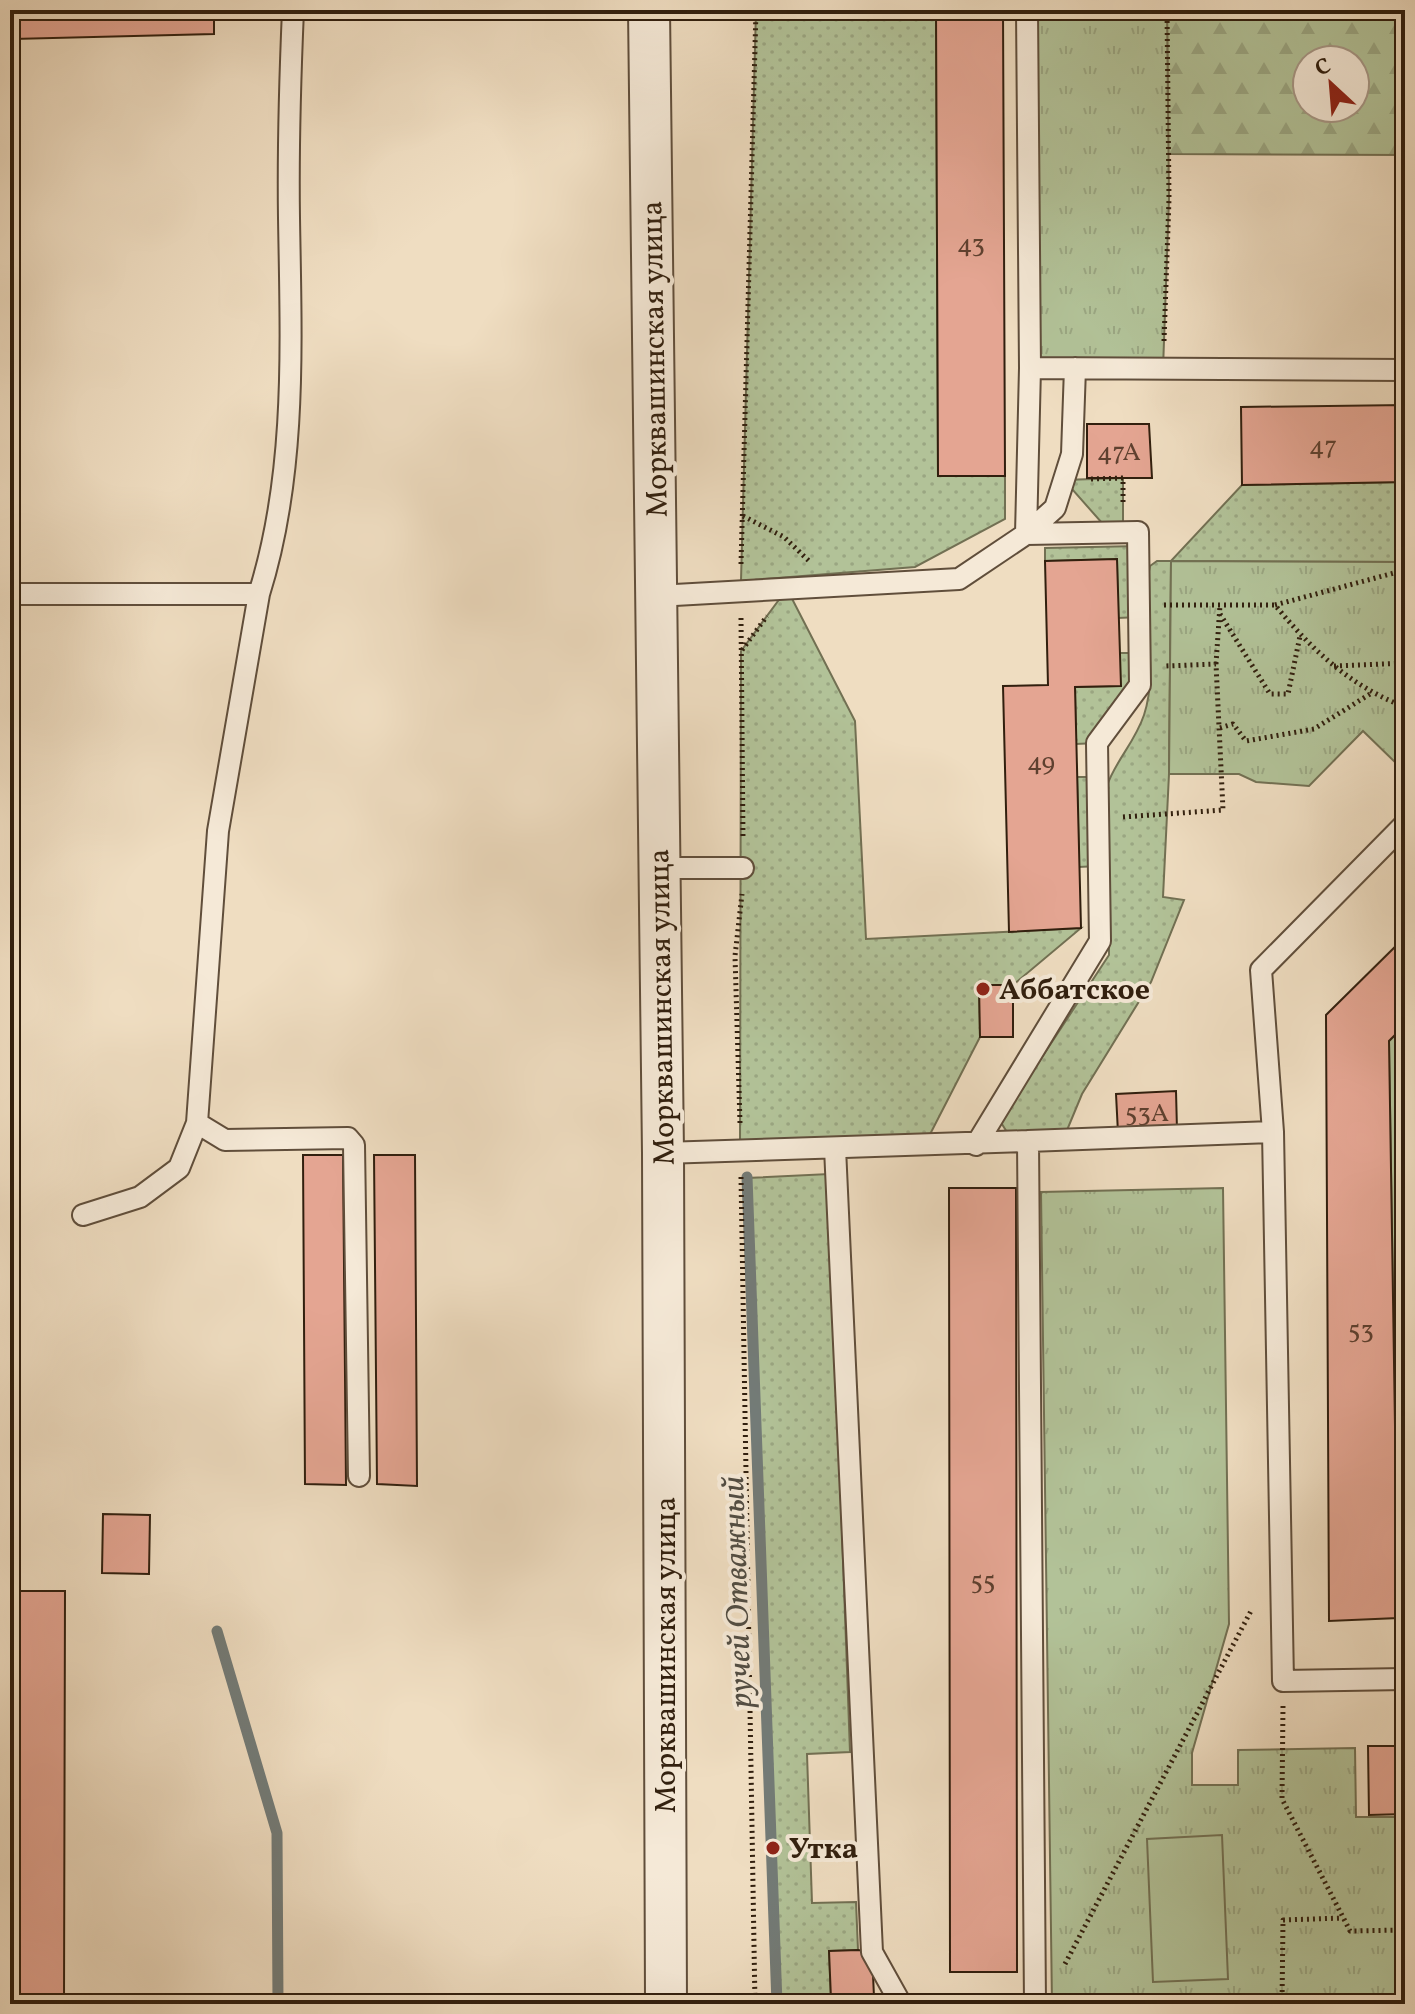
<svg xmlns="http://www.w3.org/2000/svg" width="1415" height="2014" font-family="Vollkorn,serif">
<defs>
<pattern id="grass-dots" width="8" height="8" patternUnits="userSpaceOnUse" patternTransform="scale(2)"><rect width="8" height="8" fill="#b2c298"/><path d="M2 2h.1M6 6h.1" fill="none" stroke="#9aa682" stroke-width="1.8" stroke-linecap="round"/></pattern>
<pattern id="forest-firs" width="22" height="20" patternUnits="userSpaceOnUse" patternTransform="scale(2)"><rect width="22" height="20" fill="#b2c298"/><path d="M5 1l3.5 6h-7zM16 11l3.5 6h-7z" fill="#9aa682"/></pattern>
<pattern id="park-tufts" width="24" height="20" patternUnits="userSpaceOnUse" patternTransform="scale(2)"><rect width="24" height="20" fill="#b2c298"/><path d="M3 7l-1-3M5 7V3M7 7l1-3M15 17l-1-3M17 17v-4M19 17l1-3" fill="none" stroke="#9aa682"/></pattern>
</defs>
<rect width="100%" height="100%" fill="#efddc1"/>
<filter id="stains"><feTurbulence type="fractalNoise" baseFrequency=".0025" numOctaves="4"/><feColorMatrix values="0 0 0 0 .2 0 0 0 0 .09 0 0 0 0 .02 0 0 0 .5 -.17"/></filter>
<radialGradient id="worn" r=".72"><stop offset=".6" stop-color="#630" stop-opacity="0"/><stop offset="1" stop-color="#630" stop-opacity=".3"/></radialGradient>
<path fill="url(#grass-dots)" stroke="#727053" stroke-width="2" d="M756,10H936L938,476H1005V519L915,567L741,581Z
M1123,478V533L1110,532L1064,480Z
M1405,482V562L1171,561L1169,774L1163,897L1184,900L1151,982L1082,1094L1065,1135L1012,1140L1000,1121L1109,955V828C1090,781 1130,757 1144,715C1160,666 1139,614 1150,566L1157,561H1171L1242,485Z
M1138,546L1139,617L1118,618L1117,559L1045,561V548Z
M787,589L855,721L866,939L1081,928L1013,985L979,986L980,1037L924,1146L740,1149L741,651Z
M1120,653H1139L1140,685L1097,743L1076,744L1075,687L1120,686Z
M1077,777H1097L1098,866L1079,867Z
M1405,1025V1615L1398,1618L1389,1041Z
M829,1174L850,1752L807,1754L812,1903L856,1902L858,1950L829,1951L831,1999L874,1997L873,2004H778L747,1178Z"/>
<path fill="url(#forest-firs)" stroke="#727053" stroke-width="2" fill-rule="evenodd" d="M1167,10H1405V155L1168,154ZM1307,60H1355V108H1307Z"/>
<path fill="url(#park-tufts)" stroke="#727053" stroke-width="2" d="M1027,10H1167L1169,199L1163,369L1030,368Z
M1171,561L1405,562V761L1399,766L1363,731L1309,786L1256,782L1239,774H1169Z
M1223,1188L1229,1624L1192,1753V1785H1238V1750L1355,1748L1356,1817H1405V2004H1235V2000L1052,2004L1041,1192Z"/>
<path fill="#b2c298" stroke="#727053" stroke-width="2" d="M1222,1835L1228,1979L1153,1982L1147,1839Z"/>
<g fill="none" stroke-linecap="round" stroke-linejoin="round">
<path stroke="#737b77" stroke-width="11" d="M747,1177L777,2004
M217,1631L277,1833L278,2004"/>
</g>
<path fill="#e4a592" stroke="#311f0e" stroke-width="2" d="M13,10H214V34L13,39Z
M936,10H1003L1005,476H938Z
M1405,405V482L1242,485L1241,407Z
M1087,424H1149L1152,478H1087Z
M1117,559L1121,686L1075,687L1081,928L1009,932L1003,686L1048,685L1045,561Z
M1405,937V1025L1389,1041L1398,1618L1329,1621L1326,1015Z
M979,985H1013V1037H980Z
M1176,1091L1177,1130L1118,1133L1116,1094Z
M303,1155H343L346,1485L305,1484Z
M374,1155H415L417,1486L377,1484Z
M949,1188H1016L1017,1972H950Z
M103,1514L150,1515L149,1574L102,1573Z
M10,1591H65L64,2004H10Z
M1368,1746H1405V1814L1369,1815Z
M858,1950L872,1952L874,1997L831,1999L829,1951Z"/>
<g fill="none" stroke-linecap="round" stroke-linejoin="round">
<g stroke="#604e3b" stroke-width="24">
<path id="service" d="M1030,368L1405,370
M1026,534L1030,368L1027,10
M1026,534L1055,508L1072,454L1075,368
M10,594H259C297,473 291,344 289,218C288,148 290,79 293,10
M259,594L218,831L197,1123L225,1140L348,1138L354,1145L359,1476
M657,596L959,579L1026,534L1138,532L1140,685L1097,743L1100,941L976,1145
M659,868H743
M1273,1132L1261,970L1405,824
M1028,1141L1273,1132L1283,1681L1405,1679
M835,1148L872,1952L901,2004
M663,1153L1028,1141L1035,2004
M83,1215L140,1197L179,1168L197,1123"/>
</g>
<g stroke="#604e3b" stroke-width="44">
<path id="minor" d="M649,10L663,1153L666,2004"/>
</g>
<path stroke="#311f0e" stroke-width="5" stroke-dasharray="2 4" stroke-linecap="butt" d="M1164,341L1169,199L1167,10
M1091,479L1123,478V504
M743,516L784,537L809,561
M741,564L756,10
M1164,605H1275C1312,650 1350,686 1405,707
M1275,605L1405,570
M1220,614L1270,694H1288L1300,636
M741,618L743,840
M742,650L767,616
M1216,664L1220,605
M1334,666L1405,663
M1220,728L1233,724L1246,741L1314,729L1370,694
M1123,817L1223,810L1216,664L1165,666
M740,1123L735,956L742,894
M741,1177L755,2004
M1283,1706L1282,1799L1347,1925L1350,1931L1405,1930
M1399,1930L1400,2004
M1065,1964L1252,1609
M1282,2004L1283,1920L1343,1918"/>
<use href="#service" stroke="#f5e9d7" stroke-width="20"/>
<use href="#minor" stroke="#f5e9d7" stroke-width="40"/>
</g>
<g fill="#8f2418" stroke="#f5e9d7" stroke-width="3">
<circle cx="983" cy="989" r="8"/>
<circle cx="773" cy="1848" r="8"/>
</g>
<g text-anchor="middle" stroke-width="8" stroke-linejoin="round" paint-order="stroke">
<g font-size="26" fill="#5e402f">
<text x="971" y="252">43</text>
<text x="1323" y="454">47</text>
<text x="1119" y="460">47А</text>
<text x="1041" y="770">49</text>
<text x="1147" y="1121">53А</text>
<text x="1361" y="1338">53</text>
<text x="983" y="1589">55</text>
</g>
<g font-size="30" fill="#311f0e" stroke="#f5e9d7">
<text transform="translate(654 359) rotate(-91)" y="10">Морквашинская улица</text>
<text transform="translate(661 1007) rotate(-91)" y="10">Морквашинская улица</text>
<text transform="translate(665 1655) rotate(-90)" y="10">Морквашинская улица</text>
</g>
<g font-size="30" font-weight="bold" fill="#311f0e" stroke="#f5e9d7" text-anchor="start">
<text x="999" y="999">Аббатское</text>
<text x="789" y="1858">Утка</text>
</g>
<g font-size="32" font-style="italic" fill="#524d43" stroke="#f5e9d7">
<text transform="translate(736 1592) rotate(-92)" y="11">ручей Отважный</text>
</g>
</g>
<rect width="1415" height="2014" fill="none" stroke="#efddc1" stroke-width="40"/>
<rect x="12" y="12" width="1391" height="1990" fill="none" stroke="#311f0e" stroke-width="4"/>
<rect x="20" y="20" width="1375" height="1974" fill="none" stroke="#311f0e" stroke-width="2"/>
<g transform="translate(1331 84) rotate(334)"><circle r="38" fill="#f5e9d7" stroke="#a79887" stroke-width="2"/>
<path d="M0-6L14 30L0 20L-14 30Z" fill="#8f2418"/>
<text y="-12" font-size="22" font-weight="bold" text-anchor="middle" fill="#311f0e">С</text>
</g>
<rect width="100%" height="100%" filter="url(#stains)"/>
<rect width="100%" height="100%" fill="url(#worn)"/>
</svg>
